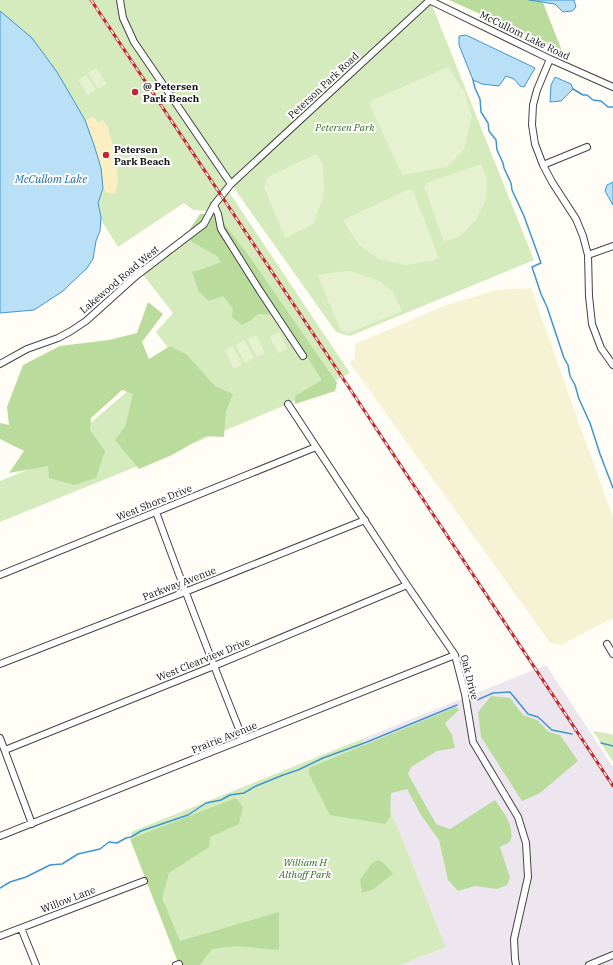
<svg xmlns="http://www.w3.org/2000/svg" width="613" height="965" font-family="'IBM Plex Serif',serif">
<rect width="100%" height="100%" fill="#fffdf5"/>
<path fill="#eee6ef" d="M546,665L613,767V965H400L446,947L362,739Z"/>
<path fill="#f6f3d4" d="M531,288L613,518V618L561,645L550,643L349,362L355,358V344L444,306L496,290Z"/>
<path fill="#d5ebbd" d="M0,0H430L534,260L350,336L336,332L231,184L227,189L350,373L288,404L231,428L0,522V481L44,463L172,353L156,332L173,313L141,272L204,224L213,206L205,211L193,210L184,203L118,247L101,220L98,203L103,188L101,168L94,144L85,120L32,38L0,11Z
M593,731L611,734L613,735V762Z
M362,739L446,947L400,965H184L131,832Z"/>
<path fill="#b9dc9c" d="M449,0H542L562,51Z
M200,214H213L223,222L252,260L337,383L335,391L295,404V396L322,380L280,315L258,314L251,320L242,325L232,317L233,309L223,296L209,301L199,292L192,272L203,269L221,262L217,256L192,242L188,232Z
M148,302L163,314L142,342L149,359L170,346L187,355L215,386L233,394L226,411L224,437L205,436L172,455L139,469L115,440L125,427L133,394L122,390L91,418L90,430L105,451L96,478L74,485L49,478L48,466L9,473L24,451L0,439V423L9,425L7,407L23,365L60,346L109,340L137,333Z
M491,696L510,698L523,715L537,720L549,732L560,735L578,761L540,793L522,801L481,737L478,712Z
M456,707L459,710L445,723L452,735L455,748L437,751L411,767L408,774L436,824L450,829L495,800C503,812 516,827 510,842L500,847L510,878L507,885L497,889L475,886L458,891L448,880L439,840L421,815L407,789L391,793L390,817L385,824L330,815L309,774V768Z
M236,798L243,807L239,824L210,837L209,847L169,873L162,898L180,941L279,912V950L236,946L212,949L200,965H179L130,839Z
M378,860L384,863L393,874L372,890L362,893L360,880L372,863Z"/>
<path fill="#fbeec1" d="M92,117H94L98,123L103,120L107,125L111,139L117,166L118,184L115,194L107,193L103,188L101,168L94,144L85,120Z"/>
<path fill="#e6f2cf" d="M448,67L465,93L472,117L464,149L447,167L402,175L370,106L371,101Z
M96,68L107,84L98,89L88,73Z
M86,75L96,90L88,95L78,80Z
M316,154L323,164L324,195L313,224L285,238L264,187L268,177Z
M481,164L487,178L486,199L476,220L460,236L444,242L424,186L426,183Z
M409,189L413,191L439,258L431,261L406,265L379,259L359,245L343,220Z
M349,271L378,280L393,292L402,311L348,333L341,331L318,276L329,273Z
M279,332L287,349L278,353L270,337Z
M256,335L265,353L257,357L247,339Z
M244,340L254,358L245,363L236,345Z
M233,346L242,364L234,369L225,351Z"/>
<path fill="#b9e0f7" stroke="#3f96cf" d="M529,0H574L576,7L572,11L563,12L555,4Z
M0,11L32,38L57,72L85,120L94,145L101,168L103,188L98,203L101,217L100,231L96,241L93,259L87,268L63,291L34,310L0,313Z
M466,35L535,68L524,87L520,86L514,79L506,76L499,86L482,84L473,80L459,45V36Z
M555,77L571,84L573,89L561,101L550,102L551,85Z
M613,182V205L605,191L607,185Z"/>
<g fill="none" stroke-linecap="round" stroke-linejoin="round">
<path stroke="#3f96cf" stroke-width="1.5" d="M473,80L475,88L480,99L481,112L488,123L489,131L496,140L497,150L503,163L504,168L511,183L512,190L524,216L541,263L532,267L541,294L547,307L564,358L568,365L570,376L575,385L579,399L590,423L600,454L613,488
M573,89L583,95H587L593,100L601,101L608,107H613
M477,700L493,693L510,692L528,714L538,717L552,730L572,734
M601,743L613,746
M0,888L10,882L26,877L50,865L62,864L78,854L100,849L109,842L117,843L126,838L131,837L141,831L188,815L206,803L221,800L230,795L244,793L256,786L283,775L298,770L323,758L367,742L457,705"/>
<g stroke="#444" stroke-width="8">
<path id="minor" d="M120,0L123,18L134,42L231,184
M429,0L550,59L613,87
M550,59L537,90L533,105L532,125L535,144L543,165L552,182L576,219L583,236L588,255L589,296L592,324L601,348L613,365
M543,165L587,147
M214,205L218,214L221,229L260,291L303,356
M588,255L613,246
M0,364L27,349L58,338L71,331L86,321L136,276L204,224L214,205L231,184L430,0
M288,404L407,585L455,655L465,694L473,742L518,817L526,843L528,877L514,939L515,959L516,965
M156,512C184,589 213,664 243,739
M0,575L316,447
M607,644L613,654
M0,664L185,592L365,520
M0,738L32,824
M5,750L214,666L407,585
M0,836L455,655
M21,928L36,965
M0,936L144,881
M176,965L179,964
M589,965L613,955"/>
</g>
<use href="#minor" stroke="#fff" stroke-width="6"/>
<g stroke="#c4262e" stroke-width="3">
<path id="rail" d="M91,0L350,389L613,786"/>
</g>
<use href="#rail" stroke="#fff" stroke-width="1.5" stroke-dasharray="4.5" stroke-linecap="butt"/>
</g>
<g fill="#c4262e" stroke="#fff" stroke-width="1.5">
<circle cx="135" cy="92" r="4"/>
<circle cx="106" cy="155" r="4"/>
</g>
<g text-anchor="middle" stroke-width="4" stroke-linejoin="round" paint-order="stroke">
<g font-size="10" fill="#111" stroke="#fff">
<text transform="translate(525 35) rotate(26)" y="4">McCullom Lake Road</text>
<text transform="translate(323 85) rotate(-43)" y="4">Peterson Park Road</text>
<text transform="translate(119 279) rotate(-40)" y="4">Lakewood Road West</text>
<text transform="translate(154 502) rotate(-22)" y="4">West Shore Drive</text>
<text transform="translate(179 583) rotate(-21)" y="4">Parkway Avenue</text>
<text transform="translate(203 659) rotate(-22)" y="4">West Clearview Drive</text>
<text transform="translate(470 677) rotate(76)" y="4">Oak Drive</text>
<text transform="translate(224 737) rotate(-22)" y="4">Prairie Avenue</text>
<text transform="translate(68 899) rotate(-21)" y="4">Willow Lane</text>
</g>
<g font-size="10" font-weight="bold" fill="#111" stroke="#fff" text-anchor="start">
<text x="143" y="90">@ Petersen<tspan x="143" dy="12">Park Beach</tspan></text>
<text x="114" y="153">Petersen<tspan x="114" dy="12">Park Beach</tspan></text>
</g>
<g font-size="10" font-style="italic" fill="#2f6b1f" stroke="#fff">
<text x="345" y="131">Petersen Park</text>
<text x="305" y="866">William H<tspan x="305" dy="12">Althoff Park</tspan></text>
</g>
<g font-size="11" font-style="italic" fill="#1768a6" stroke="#fff">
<text x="51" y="183">McCullom Lake</text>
</g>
</g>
</svg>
